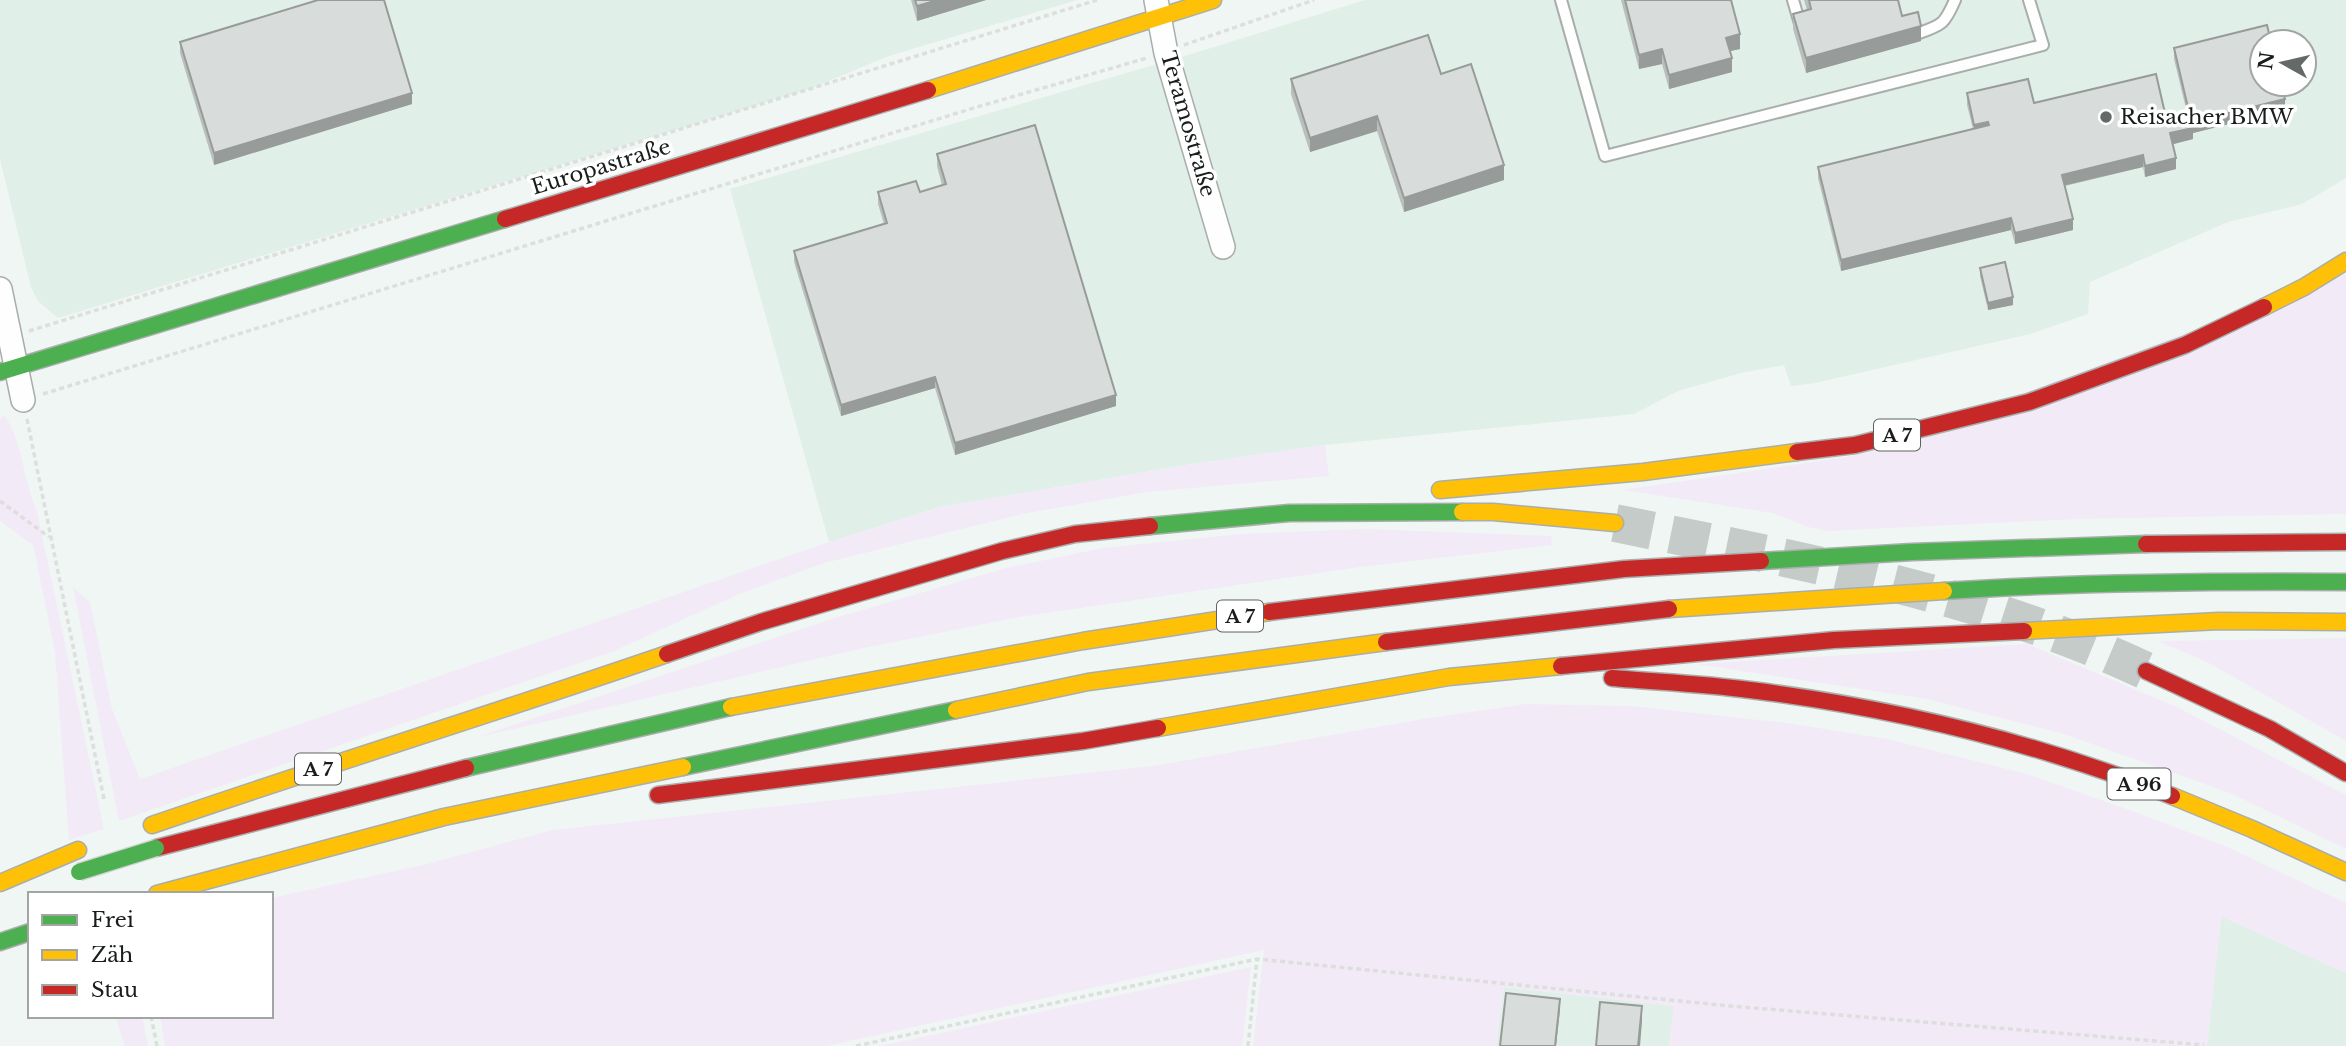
<svg xmlns="http://www.w3.org/2000/svg" width="2346" height="1046" font-family="'Libre Baskerville',serif">
<rect width="100%" height="100%" fill="#f0f6f3"/>
<path fill="#e0efe7" fill-rule="evenodd" d="M0,0H1077L889,56L809,89L58,318L38,301L31,287L0,159Z
M1365,0H2346V178L2302,204L2228,222L2090,282L2088,314L2030,334L1815,383L1791,386L1784,365L1741,373L1678,391L1634,414L1325,445L1199,463L940,507L829,542L730,189L1198,52ZM2262,42H2304V84H2262Z
M2221,916L2346,973V1046H2207Z
M1504,987L1674,1006L1669,1046H1496Z"/>
<path fill="#f3eaf8" d="M2346,274V514L2077,519L1828,531L1808,527L1773,513L1623,490L1853,456Z
M5,416C24,445 23,481 37,511L104,829L69,840L55,652L33,545L0,521V418Z
M1325,445L1329,476L1147,492L1022,514L824,563L737,595L614,651L119,821L73,587L90,602L112,709L140,779L829,542L940,507L1199,463Z
M1365,529L1551,536L1552,545L1360,567L1019,617L859,649L474,738L838,617L1006,568L1103,548L1240,534Z
M2346,638V741L2209,663L2158,641Z
M2027,644L2179,708L2344,794L2346,795V849L2230,793L2064,734L1927,699L1696,664Z
M1526,704L1632,706L1787,723L1887,739L2027,774L2135,812L2225,846L2346,903V973L2221,916L2207,1046H1669L1674,1006L1504,987L1496,1046H1253L1264,950L827,1046H165L160,1016H271V898L423,865L553,830L1153,766L1429,718Z
M1251,967L1242,1046H880Z
M115,1016H142L148,1046H125Z"/>
<g fill="none" stroke-linecap="round" stroke-linejoin="round">
<path stroke="#c5cbc8" stroke-width="38" stroke-dasharray="38 19" stroke-linecap="butt" d="M1615,523C1795,560 1979,592 2146,671"/>
<g stroke="#a9aeac" stroke-width="14">
<path id="lane" d="M1561,0L1605,156L2043,45L2029,0
M1793,0L1800,24
M1919,33C1943,25 1945,23 1955,0"/>
</g>
<g stroke="#a9aeac" stroke-width="26">
<path id="street" d="M1156,0L1166,53L1223,247
M0,289L23,400"/>
</g>
<g stroke="#a9aeac" stroke-width="19">
<path id="fast" d="M0,372L505,219
M1150,526L1289,513L1462,512
M1761,561L1912,552L2146,544
M1944,591C2078,582 2212,581 2346,582
M683,767L956,710
M466,768L731,707
M0,942L30,932"/>
</g>
<g stroke="#a9aeac" stroke-width="19">
<path id="slow" d="M928,90L1213,0
M2264,307L2304,287L2346,261
M1440,490L1643,472L1797,452
M1462,512H1493L1615,523
M1669,609L1944,591
M2024,631L2219,621L2346,622
M731,707L1083,641L1269,612
M956,710L1088,682L1386,642
M1158,728L1449,677L1561,666
M2172,796L2252,829L2346,872
M152,825C323,766 496,713 667,654
M0,883L78,850
M157,894L444,817L683,767"/>
</g>
<g stroke="#a9aeac" stroke-width="19">
<path id="jam" d="M505,219L928,90
M1797,452L1855,445L2029,402L2185,345L2264,307
M2146,544L2346,542
M1269,612L1624,569L1761,561
M1386,642L1669,609
M667,654L761,622L1002,551L1075,534L1150,526
M1561,666L1834,640L2024,631
M2146,671L2270,729L2346,773
M1612,678C1658,682 1704,684 1750,690C1894,708 2038,743 2172,796
M658,795L1083,741L1158,728
M156,848L466,768"/>
</g>
<path stroke="#dcdfde" stroke-width="3.5" stroke-dasharray="5 3.5" stroke-linecap="butt" d="M1184,45L1314,0
M29,331L1097,0
M43,394L977,107L1147,58
M27,419L104,799
M0,501L49,537
M151,1016L157,1046
M856,1046L1257,959L1730,1006L2204,1045
M1248,1046L1257,959"/>
<use href="#lane" stroke="#fdfefd" stroke-width="10"/>
<use href="#street" stroke="#fdfefd" stroke-width="23"/>
<use href="#fast" stroke="#4caf50" stroke-width="16"/>
<use href="#slow" stroke="#ffc107" stroke-width="16"/>
<use href="#jam" stroke="#c62828" stroke-width="16"/>
<g stroke="#d0d3d2" stroke-width="19" stroke-linecap="butt">
<path id="fast-bridge" d="M79,872L156,848"/>
</g>
<use href="#fast-bridge" stroke="#4caf50" stroke-width="16"/>
</g>
<path fill="#babebc" d="M911,0H986L917,21Z
M1621,0H1731L1740,49L1730,51L1732,72L1669,89L1662,64L1639,69Z
M1804,0H1898L1902,16L1921,41L1806,73L1793,29V14L1807,10Z
M180,42L412,104L214,165L180,53Z
M2174,48L2285,110L2193,133V139L2173,144L2176,169L2145,177L2143,167L2065,186L2073,230L2015,244L2011,230L1841,271L1818,178V167L1973,129L1967,105V93L2167,122L2188,117L2174,59Z
M1441,74L1504,180L1404,212L1377,131L1310,152L1291,94V79Z
M937,154L1116,406L955,455L935,388L841,416L794,262V251L884,224L878,204V192H920L942,185L937,166Z
M1980,268L2013,305L1988,310L1980,276Z"/>
<path fill="#979b99" d="M938,0H986L917,21V6Z
M1921,26V41L1806,73V58Z
M1740,34V49L1726,52V38Z
M1662,49V64L1639,69V55Z
M1732,58V72L1669,89V75Z
M412,93V104L214,165V153Z
M2285,99V110L2193,133V139L2170,145V133L2192,122Z
M1377,116V131L1310,152V138Z
M1988,122V133L1974,136V125Z
M2143,155V167L2062,186V175Z
M2176,158V169L2145,177V166Z
M1504,165V180L1404,212V198Z
M2011,218V230L1841,271V260Z
M2073,219V230L2015,244V233Z
M2013,297V305L1988,310V303Z
M935,377V388L841,416V405Z
M1116,395V406L955,455V443Z
M1560,999V1010L1556,1046H1555Z
M1642,1006V1021L1640,1046H1638Z"/>
<path fill="#d8dddb" stroke="#979b99" stroke-width="2" d="M318,0H384L412,93L214,153L180,42Z
M915,0H938L917,6Z
M1625,0H1731L1740,34L1726,38L1732,58L1669,75L1662,49L1639,55Z
M1809,0H1898L1902,16L1918,12L1921,26L1806,58L1793,14L1811,9Z
M2267,25L2271,42H2262V84H2281L2285,99L2192,122L2193,128L2170,133L2176,158L2145,166L2143,155L2062,175L2073,219L2015,233L2011,218L1841,260L1818,167L1989,125L1988,122L1974,125L1967,93L2028,79L2034,103L2156,74L2167,122L2190,116L2174,48Z
M1428,35L1441,74L1471,64L1504,165L1404,198L1377,116L1310,138L1291,79Z
M1035,125L1116,395L955,443L935,377L841,405L794,251L887,223L878,192L916,181L920,192L946,184L937,154Z
M2005,262L2013,297L1988,303L1980,268Z
M1506,993L1560,999L1555,1046H1500Z
M1600,1002L1642,1006L1638,1046H1596Z"/>
<circle fill="#646a67" stroke="#fff" stroke-width="2.5" cx="2106" cy="117" r="7"/>
<g text-anchor="middle" stroke-width="7" stroke-linejoin="round" paint-order="stroke">
<g fill="#fff" stroke="#5e625f" stroke-width="2">
<rect x="1874" y="419.5" width="46" height="31" rx="5"/>
<rect x="1217" y="600.5" width="46" height="31" rx="5"/>
<rect x="295" y="753.5" width="46" height="31" rx="5"/>
<rect x="2107.5" y="768.5" width="63" height="31" rx="5"/>
</g>
<g font-size="19" font-weight="bold" fill="#191e1b">
<text x="1897" y="442">A 7</text>
<text x="1240" y="623">A 7</text>
<text x="318" y="776">A 7</text>
<text x="2139" y="791">A 96</text>
</g>
<g font-size="21" fill="#191e1b" stroke="#fff" text-anchor="start">
<text x="2120" y="124">Reisacher BMW</text>
</g>
<g font-size="21" fill="#191e1b" stroke="#fff">
<text transform="translate(1188 124) rotate(74)" y="7">Teramostraße</text>
<text transform="translate(601 167) rotate(-17)" y="7">Europastraße</text>
</g>
</g>
<rect x="28" y="892" width="245" height="126" fill="#ffffff" stroke="#a3a5a4" stroke-width="2"/>
<rect x="42" y="915" width="35" height="10" fill="#4caf50" stroke="#a3a5a4" stroke-width="2"/>
<text x="91" y="927" font-size="21" fill="#191e1b">Frei</text>
<rect x="42" y="950" width="35" height="10" fill="#ffc107" stroke="#a3a5a4" stroke-width="2"/>
<text x="91" y="962" font-size="21" fill="#191e1b">Zäh</text>
<rect x="42" y="985" width="35" height="10" fill="#c62828" stroke="#a3a5a4" stroke-width="2"/>
<text x="91" y="997" font-size="21" fill="#191e1b">Stau</text>
<g transform="translate(2283 63) rotate(278)"><circle r="33" fill="#ffffff" stroke="#a3a5a4" stroke-width="2"/>
<path d="M0-5L12 26L0 18L-12 26Z" fill="#646a67"/>
<text y="-10" font-size="19" font-weight="bold" text-anchor="middle" fill="#191e1b">N</text>
</g>
</svg>
